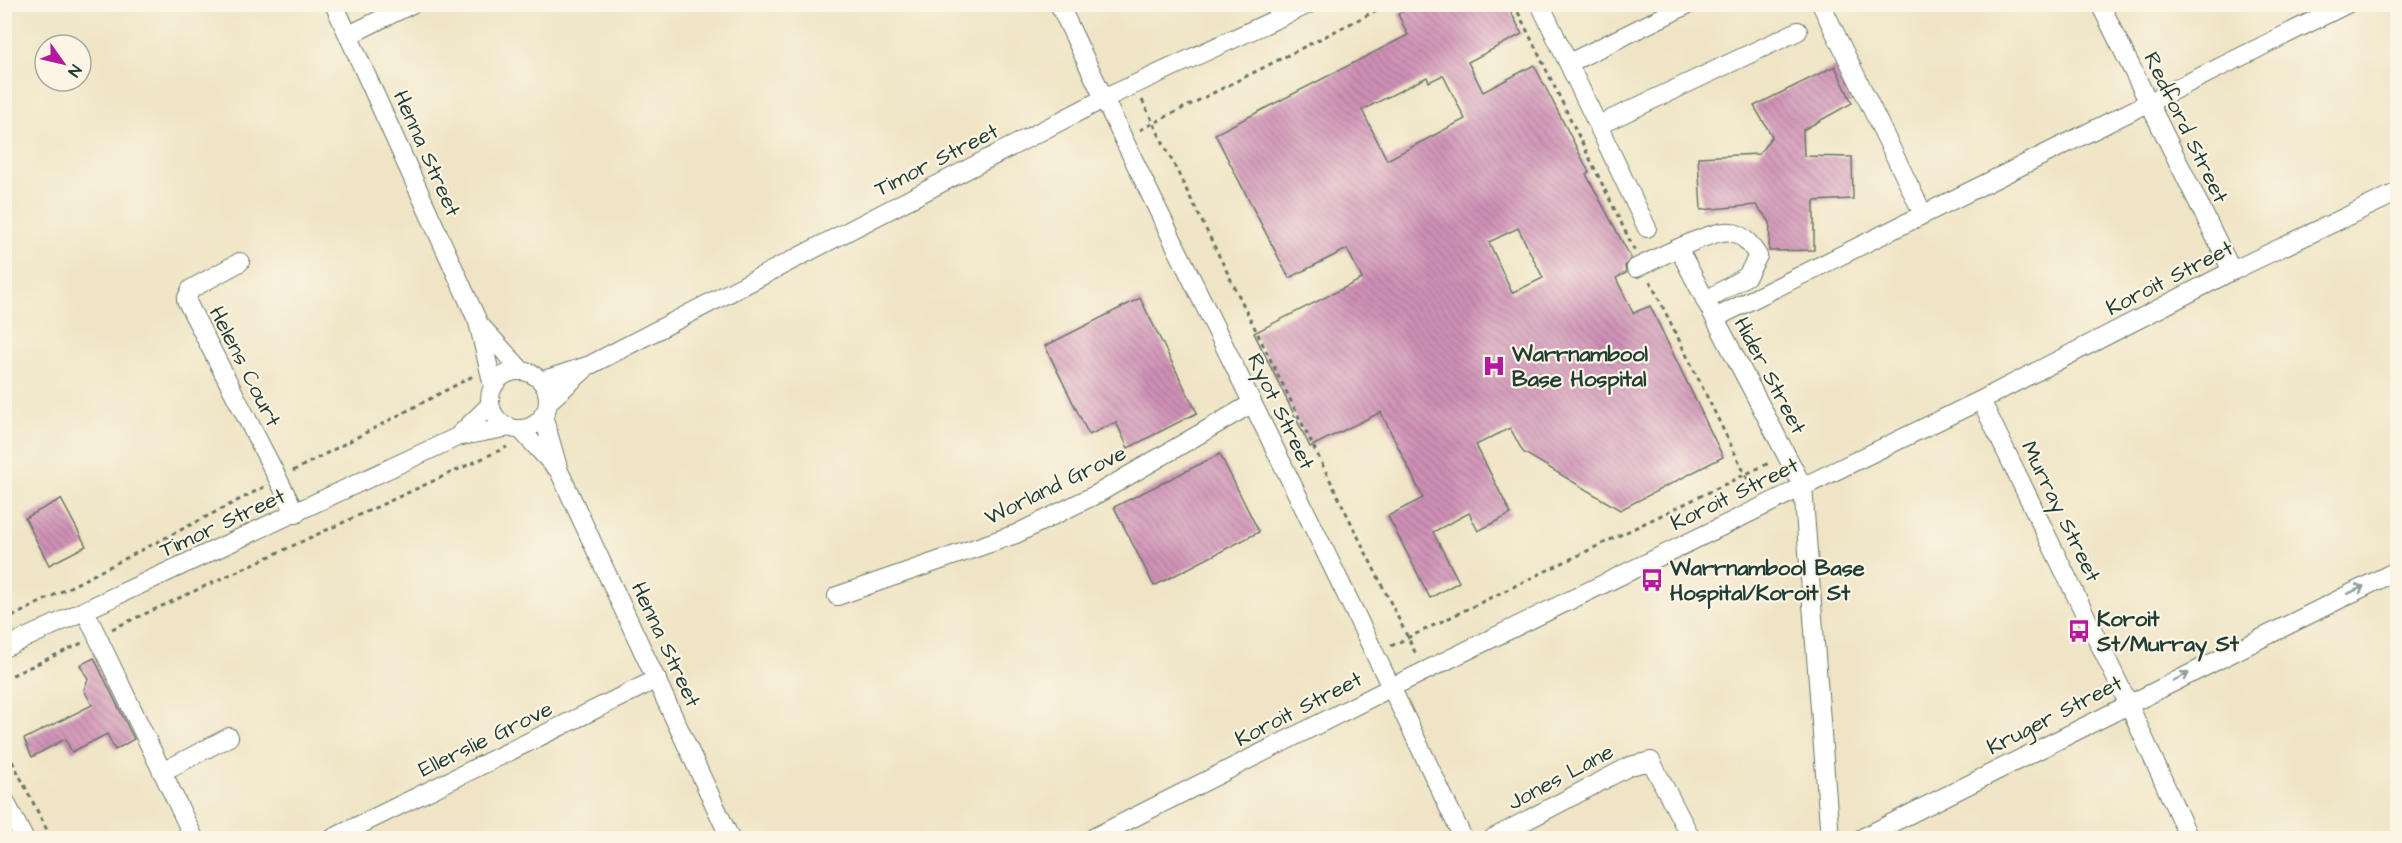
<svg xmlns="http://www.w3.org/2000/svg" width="2402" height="843" font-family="'Architects Daughter',sans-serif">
<defs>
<pattern id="building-back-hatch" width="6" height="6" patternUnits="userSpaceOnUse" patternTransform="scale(1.5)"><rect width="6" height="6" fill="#cf90b6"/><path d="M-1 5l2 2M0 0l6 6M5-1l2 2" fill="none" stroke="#a77795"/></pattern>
</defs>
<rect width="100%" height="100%" fill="#fcf5e5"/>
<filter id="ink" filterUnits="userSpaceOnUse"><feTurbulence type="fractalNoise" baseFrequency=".0167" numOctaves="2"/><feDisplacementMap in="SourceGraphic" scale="12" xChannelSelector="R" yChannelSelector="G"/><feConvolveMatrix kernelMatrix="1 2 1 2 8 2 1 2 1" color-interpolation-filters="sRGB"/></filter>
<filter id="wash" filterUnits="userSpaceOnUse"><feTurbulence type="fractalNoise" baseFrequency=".008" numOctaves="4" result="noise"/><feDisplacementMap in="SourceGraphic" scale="24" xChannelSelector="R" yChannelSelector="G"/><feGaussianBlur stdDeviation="1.35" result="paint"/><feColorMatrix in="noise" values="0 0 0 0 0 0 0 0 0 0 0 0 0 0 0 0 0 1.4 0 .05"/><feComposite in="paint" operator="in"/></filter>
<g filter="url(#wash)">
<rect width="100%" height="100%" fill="#efe4c5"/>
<g id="blocks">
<path fill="url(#building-back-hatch)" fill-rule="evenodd" d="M1418,4H1507L1522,34L1468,62L1483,92L1534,65L1589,172L1586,174L1631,258L1625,266L1626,273L1616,278L1633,313L1650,306L1723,457L1620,510L1523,452L1510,428L1476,445L1511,514L1478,531L1469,513L1433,532L1459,582L1430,598L1388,516L1423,498L1381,412L1310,447L1254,333L1362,279L1347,249L1289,278L1215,134L1408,35L1398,14ZM1443,75L1465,119L1387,160L1362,110L1427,77L1429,82ZM1518,228L1543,278L1512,293L1489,242Z
M1835,66L1852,103L1803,130L1804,156L1852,157L1853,199L1814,201V250L1769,251L1770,222L1756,205L1701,210L1698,157L1759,154L1772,136L1754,106Z
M1140,298L1197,413L1128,448L1116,422L1089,435L1045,346Z
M1220,454L1259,532L1154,586L1114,507Z
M61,499L86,546L49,565L25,518Z
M94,658L134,739L115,750L107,734L72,752L65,739L32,757L24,739L92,705L84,690L88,679L80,665Z"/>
</g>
</g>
<g filter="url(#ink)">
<use href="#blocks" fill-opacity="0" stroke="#687767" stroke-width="1.5"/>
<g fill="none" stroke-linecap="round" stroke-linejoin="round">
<g stroke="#687767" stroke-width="20">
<path id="minor" d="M334,4L478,322L493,386
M1059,4C1191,284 1332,559 1463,838
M1540,4L1647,228
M1821,4L1923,214
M2100,4L2232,271
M349,35L412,4
M1569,63L1689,4
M1599,125L1798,31
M1684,259L1803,487L1830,838
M240,262L191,289L186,300L296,514
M1636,268C1654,260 1714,228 1731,232C1745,236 1751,245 1758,256L1747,276L1705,301
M1715,318L2347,4
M479,324L522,371
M490 400a29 29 0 1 1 58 0a29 29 0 1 1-58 0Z
M541,381L590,365L1103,99L1309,4
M1981,400L2128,703L2189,838
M548,402L584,370
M543,415L559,471L730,838
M520,429L555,467
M457,437L490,405
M837,596L1016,534L1097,494L1251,404
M85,611L194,838
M4,648L457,437L510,427
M162,772L229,737
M4,799L24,838
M333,838L657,679
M1093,838L1392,687L1981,400L2232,271L2398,192
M1493,838L1630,766L1651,761L1691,838
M1862,838L2398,570"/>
</g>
<path stroke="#687767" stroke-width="3" stroke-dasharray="4.5 4.5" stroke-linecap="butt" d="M1514,4L1635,251
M1142,100L1417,656
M1140,130L1389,4
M1650,281L1753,490
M293,471L473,376
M4,621L264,487
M112,629L507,447
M1391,646L1771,462
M4,679L82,643
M4,745L51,838"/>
<use href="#minor" stroke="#fff" stroke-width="18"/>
</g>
<defs><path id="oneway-shaft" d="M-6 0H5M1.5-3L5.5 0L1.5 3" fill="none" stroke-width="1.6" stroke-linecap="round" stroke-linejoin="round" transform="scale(1.5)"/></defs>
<g stroke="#8f9e9a">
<use href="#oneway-shaft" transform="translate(2356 590) rotate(-26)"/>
<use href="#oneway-shaft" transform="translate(2181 677) rotate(-26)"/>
</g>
</g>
<defs>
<g id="hospital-bare" transform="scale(1.8)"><path d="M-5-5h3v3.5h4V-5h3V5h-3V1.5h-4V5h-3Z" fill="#b5179e" stroke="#fcf5e5" stroke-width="2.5" paint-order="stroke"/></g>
<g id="bus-bare" transform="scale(1.8)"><path d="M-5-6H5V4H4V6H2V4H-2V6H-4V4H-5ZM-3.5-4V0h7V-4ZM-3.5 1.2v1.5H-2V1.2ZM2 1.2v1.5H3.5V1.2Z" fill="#b5179e" stroke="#fcf5e5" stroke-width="2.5" paint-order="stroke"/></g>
</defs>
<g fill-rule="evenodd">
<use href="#hospital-bare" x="1494" y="366"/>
<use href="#bus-bare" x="1652" y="580"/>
<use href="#bus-bare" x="2079" y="631"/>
</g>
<g text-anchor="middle" stroke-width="4.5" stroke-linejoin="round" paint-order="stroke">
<g font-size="22" fill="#1f3d34" stroke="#fcf5e5">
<text transform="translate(2187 127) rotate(64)" y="8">Redford Street</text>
<text transform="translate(428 153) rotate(66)" y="8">Henna Street</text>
<text transform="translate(936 159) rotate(-27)" y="8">Timor Street</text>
<text transform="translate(2169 277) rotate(-27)" y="8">Koroit Street</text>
<text transform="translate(246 366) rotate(63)" y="8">Helens Court</text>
<text transform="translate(1771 375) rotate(62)" y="8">Hider Street</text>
<text transform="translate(1282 411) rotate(64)" y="8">Ryot Street</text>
<text transform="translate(1055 484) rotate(-26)" y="8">Worland Grove</text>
<text transform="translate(1734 493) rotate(-26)" y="8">Koroit Street</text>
<text transform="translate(2062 511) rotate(64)" y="8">Murray Street</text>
<text transform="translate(222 522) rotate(-25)" y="8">Timor Street</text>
<text transform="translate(667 644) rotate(65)" y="8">Henna Street</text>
<text transform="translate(1298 708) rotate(-27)" y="8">Koroit Street</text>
<text transform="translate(2054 714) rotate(-27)" y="8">Kruger Street</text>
<text transform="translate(485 738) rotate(-26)" y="8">Ellerslie Grove</text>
<text transform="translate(1560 776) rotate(-28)" y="8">Jones Lane</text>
</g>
<g font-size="22" font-weight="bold" fill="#1f3d34" stroke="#fcf5e5" text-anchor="start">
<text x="1512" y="361">Warrnambool<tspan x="1512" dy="25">Base Hospital</tspan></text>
<text x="1670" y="575">Warrnambool Base<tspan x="1670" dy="25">Hospital/Koroit St</tspan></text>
<text x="2097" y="626">Koroit<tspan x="2097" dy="25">St/Murray St</tspan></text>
</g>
</g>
<rect width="2402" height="843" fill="none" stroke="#fcf5e5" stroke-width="24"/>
<g transform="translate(63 63) rotate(124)"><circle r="28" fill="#fcf5e5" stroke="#a4ab9e" stroke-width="1.5"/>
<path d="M0-4.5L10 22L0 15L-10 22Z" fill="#b5179e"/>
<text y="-9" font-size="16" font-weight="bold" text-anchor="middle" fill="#1f3d34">N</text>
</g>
</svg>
